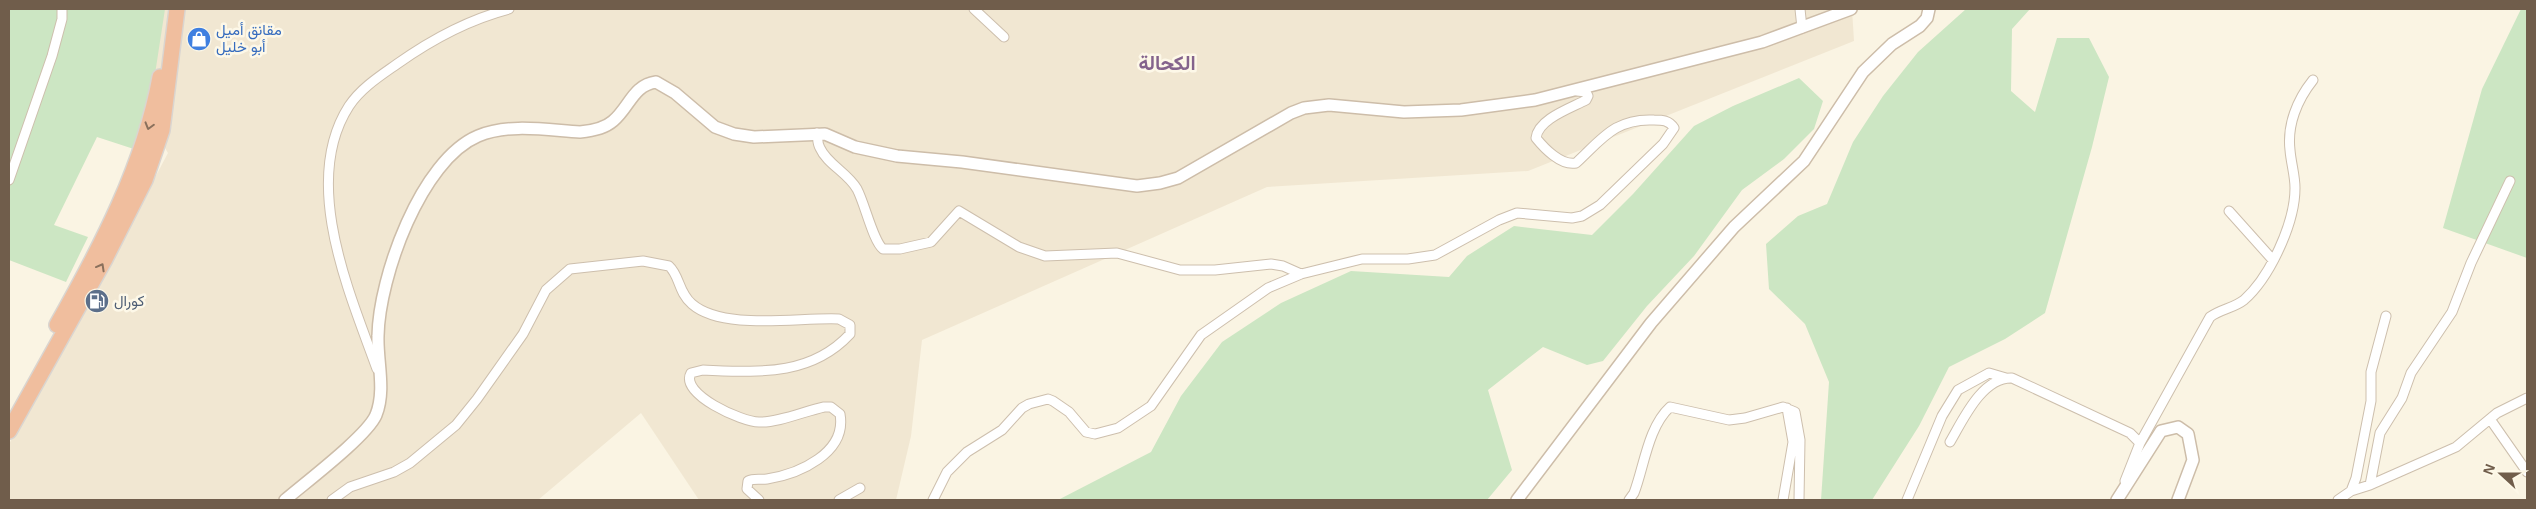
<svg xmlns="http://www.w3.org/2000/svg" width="2536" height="509" font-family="Arial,Vazirmatn,sans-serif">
<rect width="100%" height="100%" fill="#faf4e3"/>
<path fill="#f1e7d2" d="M82,9H1852L1854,41L1528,171L1267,187L922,340L911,436L896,500H699L641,413L538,500H9V444L76,326L168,153Z"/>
<path fill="#cce6c3" d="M9,9H165L143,152L97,137L54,225L88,237L66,282L9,260Z
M1966,9H2030L2012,29L2011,91L2035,112L2057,38H2089L2109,77L2092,147L2045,313L2005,339L1949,367L1919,426L1872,500H1821L1829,382L1805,324L1769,289L1766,244L1798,216L1827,204L1853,142L1883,96L1918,52Z
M2521,9H2527V258L2443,228L2482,89Z
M1799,78L1823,101L1814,129L1784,159L1742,190L1694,256L1647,306L1603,361L1587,365L1543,347L1488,390L1512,470L1487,500H1058L1151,452L1181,396L1222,342L1281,303L1351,271L1449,277L1467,256L1514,226L1592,235L1633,194L1694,126L1733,106Z"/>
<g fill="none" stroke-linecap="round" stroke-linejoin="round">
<g stroke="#cdbfad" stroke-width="11">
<path id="street" d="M974,9L1004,37
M1800,9L1802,28
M817,133C818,138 817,143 820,148C827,164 848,173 857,189C865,204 873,241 883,249H900L931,242L959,211L1019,247L1045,256L1117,253L1180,270H1215L1271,264L1283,266L1301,274
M9,180L52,56L62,19V9
M2229,211L2272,259
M377,369C350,294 300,182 349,106C361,88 380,76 397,64C432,39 467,20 509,9
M2490,419L2527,472
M1950,442C1963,420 1982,377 2012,378L2130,433L2140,443L2125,481
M2140,443L2210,317C2221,309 2234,308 2244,300C2270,277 2295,223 2295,188C2295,175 2291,163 2290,150C2287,125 2297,100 2313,80
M2370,485L2380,433L2402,398L2411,373L2452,312L2471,263L2510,181
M2351,491L2356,478L2371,401V372L2386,316
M332,500L350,487L394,472L410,463L456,425L477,399L523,334L546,290L570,269L643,261L669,266C680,276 678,292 692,304C723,331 799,317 839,319L850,325V334C810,377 757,372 703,370L691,373C679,394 742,422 759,422C778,423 805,411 824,407H831L840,414C847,453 799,474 767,479C760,480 754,478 748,481L747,489L759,500
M839,500L860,488
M933,500L947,472L967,452L1002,430L1022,408L1029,404L1048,399L1053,401L1069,412L1086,432L1095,434L1118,428L1151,406L1201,335L1268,288L1301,274L1362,259H1408L1435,255L1499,220L1517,213L1572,218L1582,216L1600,205L1663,144L1674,128C1669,120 1662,120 1654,120C1615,118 1602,139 1576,163C1561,166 1544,148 1536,138C1538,119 1571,108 1586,100L1588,96L1586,92L1577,91
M1629,500L1634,493C1644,467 1648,427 1670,407L1729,420L1745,418L1783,407L1795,412L1800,440L1799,500
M1783,500L1793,442L1787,408
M1907,500L1942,416L1958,390L1989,373L2006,378
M2338,500L2351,491L2370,485L2456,447L2497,413L2527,398"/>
</g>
<g stroke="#cdbda9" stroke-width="14">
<path id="secondary" d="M285,500C306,482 367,436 376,415C386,390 377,361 378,336C379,277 421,160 478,136C509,123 547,130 580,132C591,131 604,129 613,121C629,108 633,85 656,82L675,93L715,127L734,134L754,137L825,134L855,147L897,156L962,162L1137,186L1160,183L1178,178L1291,113L1304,108L1329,105L1404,112L1461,110L1535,100L1762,42L1851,9
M1517,500L1651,323L1734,227L1804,161L1863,72L1892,44L1920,26L1927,18L1929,9
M2117,500L2161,431L2178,427L2188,434L2193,460L2178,500"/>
</g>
<g stroke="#dad5d0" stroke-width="18">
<path id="highway" d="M57,325C101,247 144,165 160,77
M9,431L105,259L145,180L162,130L177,9"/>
</g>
<use href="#street" stroke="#fff" stroke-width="9"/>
<use href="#secondary" stroke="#fff" stroke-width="11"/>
<use href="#highway" stroke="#f0be9e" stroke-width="15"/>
</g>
<defs><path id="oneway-chevron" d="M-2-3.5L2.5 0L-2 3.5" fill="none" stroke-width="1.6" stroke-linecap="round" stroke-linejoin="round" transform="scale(1.25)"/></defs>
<g stroke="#8a705c">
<use href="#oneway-chevron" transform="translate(149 126) rotate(106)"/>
<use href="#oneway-chevron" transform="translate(101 267) rotate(-61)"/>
</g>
<defs>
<g id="shop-disc" transform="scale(1.25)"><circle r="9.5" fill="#3f7fe0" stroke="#fdf8e8"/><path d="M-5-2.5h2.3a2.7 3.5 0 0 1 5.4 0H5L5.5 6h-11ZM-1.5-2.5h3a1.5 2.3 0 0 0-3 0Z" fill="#fff"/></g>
<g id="fuel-disc" transform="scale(1.25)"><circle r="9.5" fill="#5c6f8a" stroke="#fdf8e8"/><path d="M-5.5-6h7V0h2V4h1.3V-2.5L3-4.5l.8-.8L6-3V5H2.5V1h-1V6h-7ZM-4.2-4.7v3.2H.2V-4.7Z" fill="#fff"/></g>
</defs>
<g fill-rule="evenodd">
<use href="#shop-disc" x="199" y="39"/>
<use href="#fuel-disc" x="97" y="301"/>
</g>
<g text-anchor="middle" stroke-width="5" stroke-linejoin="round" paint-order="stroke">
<g font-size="15" fill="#366cbe" stroke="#fdf8e8" text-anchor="start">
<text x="216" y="35">مقانق أميل<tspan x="216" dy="17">أبو خليل</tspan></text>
</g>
<g font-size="15" fill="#4e5e75" stroke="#fdf8e8" text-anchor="start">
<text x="114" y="306">كورال</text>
</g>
<g font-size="20" font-weight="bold" fill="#84638c" stroke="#fdf8e8">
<text x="1167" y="70">الكحالة</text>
</g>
</g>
<rect width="2536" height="509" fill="none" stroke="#705d4b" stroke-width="20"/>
<g transform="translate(2501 474) rotate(291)" stroke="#fdf8e8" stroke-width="4" paint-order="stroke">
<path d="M0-4L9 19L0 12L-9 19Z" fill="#705d4b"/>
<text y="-8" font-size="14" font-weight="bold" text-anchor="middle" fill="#705d4b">N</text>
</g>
</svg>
